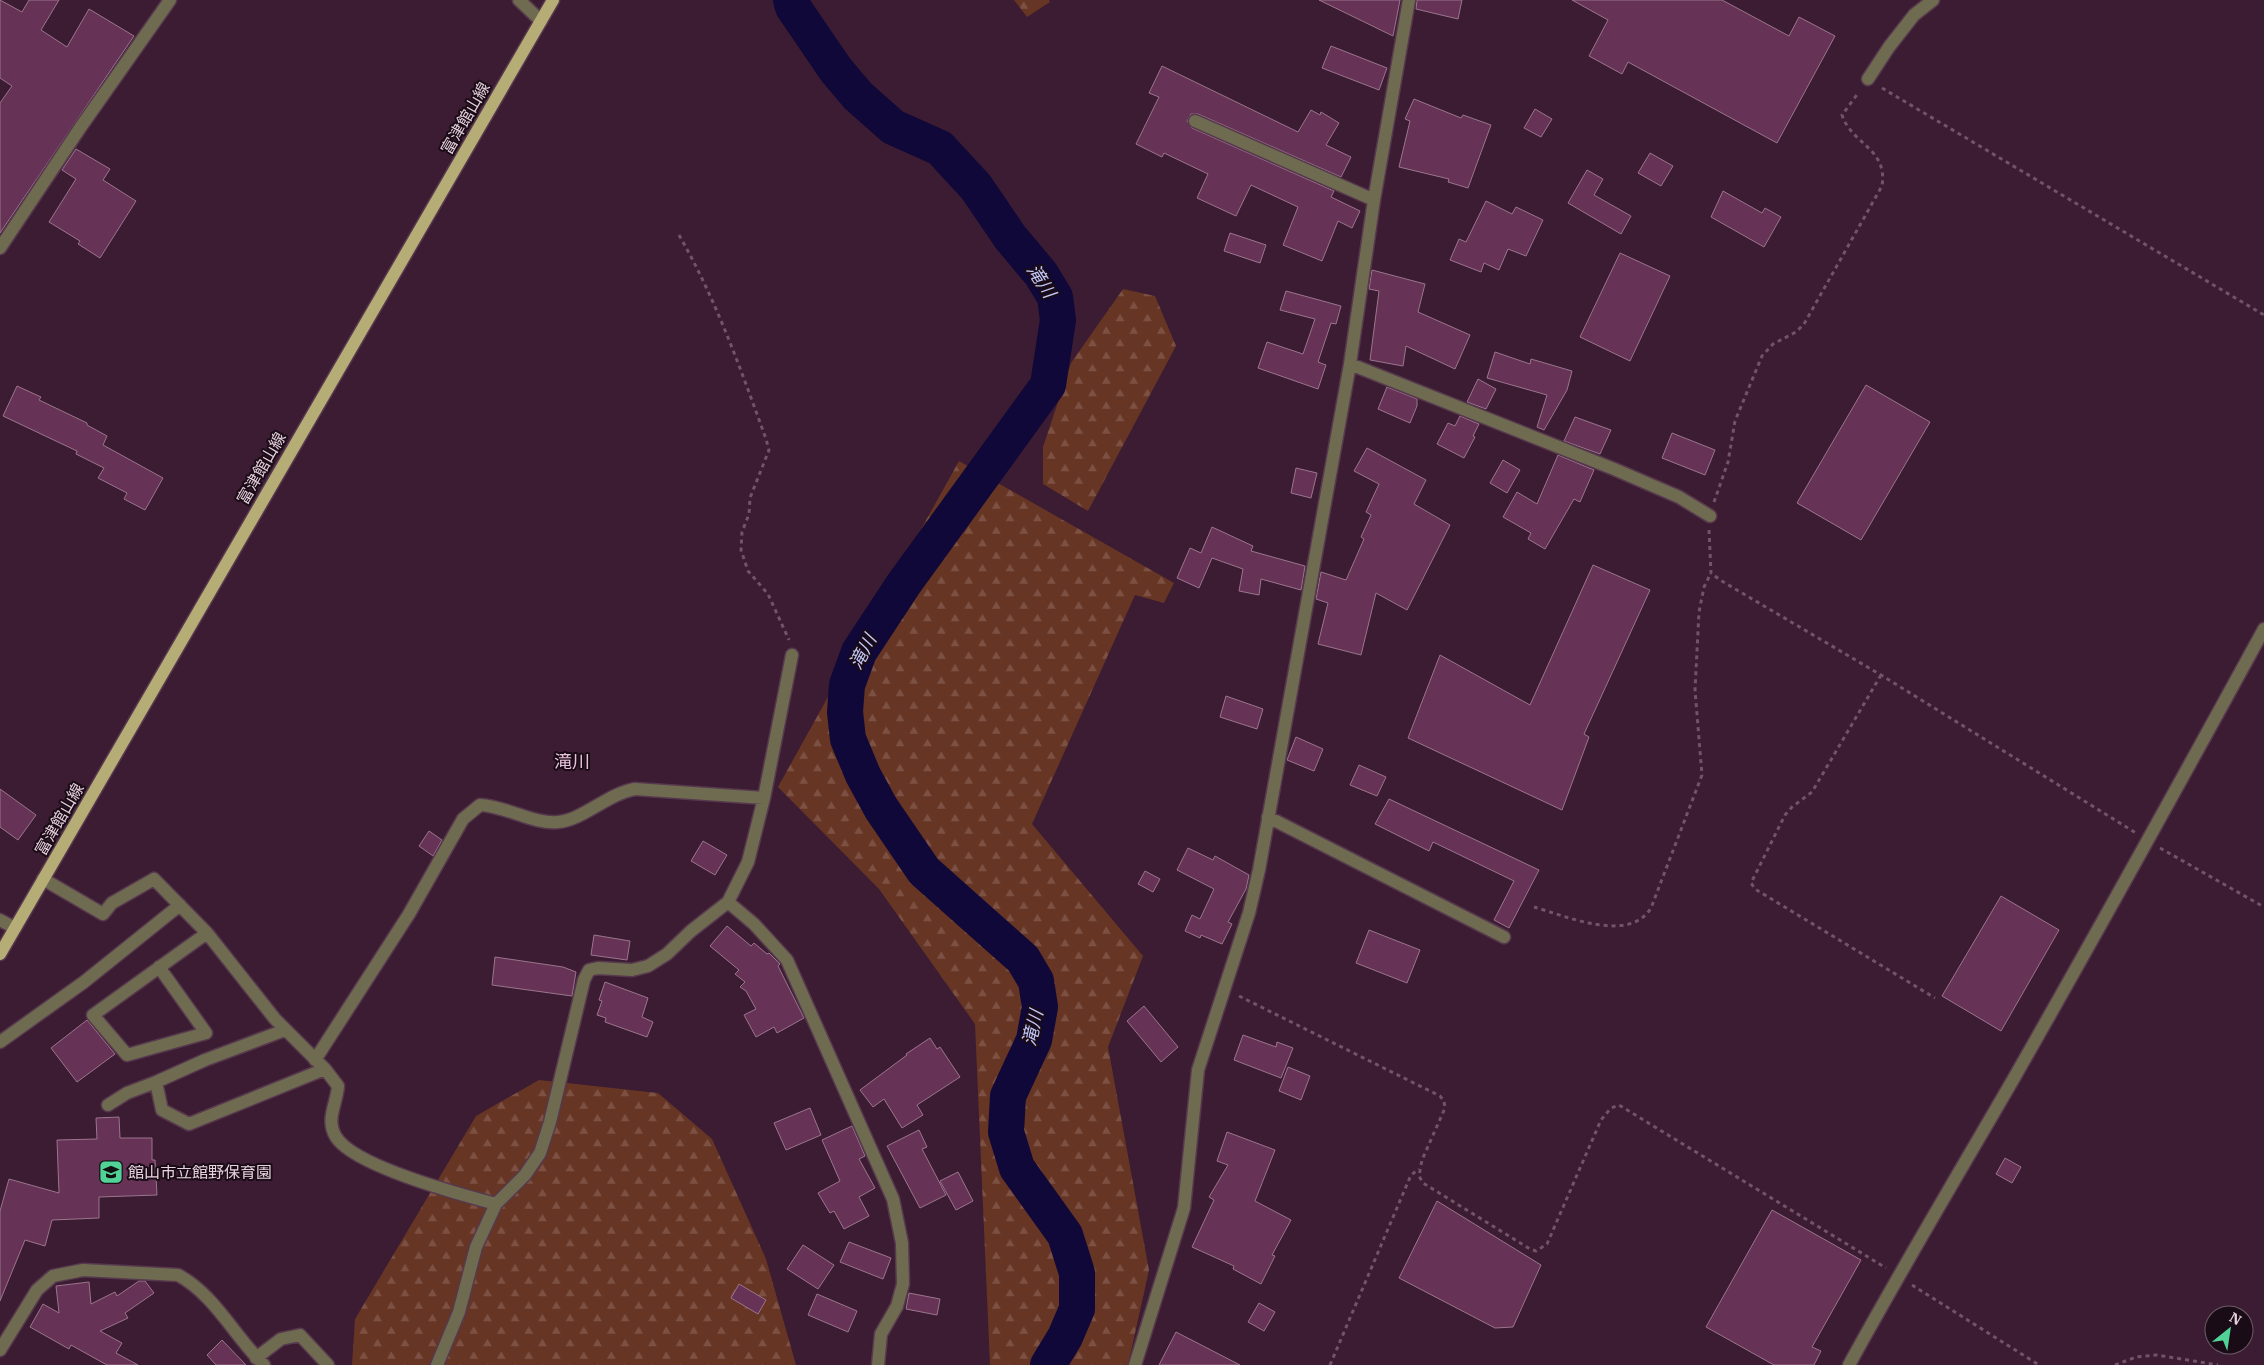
<svg xmlns="http://www.w3.org/2000/svg" width="2264" height="1365" font-family="'IBM Plex Serif','Noto Sans JP',serif">
<defs>
<pattern id="forest-firs" width="22" height="20" patternUnits="userSpaceOnUse" patternTransform="scale(1.25)"><rect width="22" height="20" fill="#663524"/><path d="M5 1l3.5 6h-7zM16 11l3.5 6h-7z" fill="#7c5143"/></pattern>
</defs>
<rect width="100%" height="100%" fill="#3c1c32"/>
<path fill="url(#forest-firs)" d="M1014,0H1049L1050,2L1027,17Z
M1123,289L1155,296L1176,346L1088,511L1043,484V447L1071,363Z
M959,461L1174,583L1164,603L1135,595L1032,824L1143,956L1108,1047L1149,1270L1128,1365H990L975,1024L879,889L778,787Z
M539,1080L658,1093L712,1139L766,1259L796,1365H352L355,1319L476,1116Z"/>
<g fill="none" stroke-linecap="round" stroke-linejoin="round">
<path stroke="#0f0838" stroke-width="36" d="M791,0L793,7L836,70L858,96L893,127L940,148L976,187L1010,237L1041,274L1055,297L1058,320L1048,385L903,585L859,652L847,685L845,712L848,739L863,775L881,808L924,871L1023,959L1036,981L1040,1007L1034,1040L1008,1096L1006,1132L1017,1168L1065,1235L1077,1273V1309L1065,1337L1048,1365"/>
</g>
<path fill="#663356" stroke="#9b758e" d="M0,0L22,12L29,0H59L41,30L67,47L89,9L134,36L0,233V103L12,86L0,78Z
M1319,0H1400L1393,36Z
M1417,0H1462L1458,19L1416,9Z
M1572,0H1722L1789,36L1799,17L1835,36L1777,143L1628,62L1622,74L1589,56L1608,20Z
M1331,46L1387,68L1379,90L1322,68Z
M1162,66L1298,132L1311,110L1320,115L1321,112L1339,123L1326,145L1351,157L1341,177L1198,114H1191L1187,121L1192,128L1334,191L1331,197L1360,211L1352,228L1338,221L1322,261L1283,245L1298,207L1251,185L1236,216L1197,198L1208,174L1164,153L1162,157L1136,144L1159,97L1149,93Z
M1414,99L1461,118L1463,115L1491,125L1468,188L1448,182L1449,179L1399,167L1410,121L1405,119Z
M1535,109L1552,119L1541,137L1524,128Z
M76,149L110,169L103,180L136,201L100,258L78,244L80,241L49,222L76,179L62,170Z
M1650,153L1673,166L1661,186L1638,173Z
M1587,170L1603,179L1594,195L1631,216L1621,234L1568,203Z
M1723,191L1762,213L1765,208L1781,217L1764,247L1711,217Z
M1486,201L1512,214L1516,207L1543,220L1526,256L1508,249L1499,270L1484,263L1481,272L1450,260L1459,239L1466,242Z
M1230,233L1266,245L1260,263L1224,251Z
M1620,253L1670,276L1630,361L1580,337Z
M1372,270L1425,284L1418,312L1470,335L1455,369L1406,346L1403,366L1370,360L1379,291L1369,289Z
M1286,291L1341,306L1336,324L1331,323L1318,362L1326,365L1318,389L1258,368L1267,342L1303,354L1315,319L1280,310Z
M1495,352L1530,364L1531,359L1572,371L1567,390L1544,430L1537,427L1547,395L1487,378Z
M1478,379L1496,389L1486,409L1467,402Z
M1866,385L1930,422L1861,540L1797,503Z
M17,386L41,397L39,400L87,423V425L107,436L103,445L163,478L145,510L124,499L127,493L98,478L104,468L76,454L77,451L3,416Z
M1387,387L1417,399V406L1410,423L1378,409Z
M1460,416L1479,424L1473,436L1475,437L1464,458L1437,444L1448,423L1455,426Z
M1575,417L1611,430L1600,454L1564,441Z
M1672,433L1715,450L1705,475L1662,458Z
M1367,448L1426,480L1414,504L1450,525L1407,610L1376,593L1361,655L1318,644L1328,603L1316,599L1321,572L1346,580L1364,539L1361,537L1371,515L1366,512L1379,484L1354,471Z
M1558,455L1594,470L1580,502L1574,499L1545,549L1528,539L1531,533L1503,517L1517,492L1537,504Z
M1503,460L1520,470L1507,493L1490,483Z
M1296,468L1317,473L1311,498L1291,493Z
M1212,527L1253,546L1251,551L1305,566L1301,590L1261,579L1259,595L1239,591L1243,569L1212,558L1199,588L1177,578L1190,548L1201,553Z
M1593,565L1650,590L1584,734L1589,737L1562,810L1408,738L1440,655L1530,705Z
M1226,696L1263,709L1257,729L1220,717Z
M1296,737L1323,749L1314,771L1287,760Z
M1359,765L1386,777L1377,796L1350,785Z
M0,789L36,815L18,840L0,827Z
M1389,799L1539,870L1509,928L1494,920L1514,881L1433,842L1429,851L1375,824Z
M429,831L442,840L433,856L419,846Z
M703,841L727,855L715,875L691,861Z
M1188,848L1213,860L1215,856L1249,875L1246,889L1228,922L1232,924L1222,944L1201,935L1200,938L1185,931L1192,915L1200,919L1214,889L1177,870Z
M1145,871L1160,879L1153,892L1138,884Z
M2001,896L2059,930L2001,1031L1942,996Z
M727,926L751,946L754,943L767,954L769,953L780,964L778,966L804,1018L777,1033L774,1027L756,1037L744,1015L756,1009L746,991L740,987L745,982L735,974L739,970L710,946Z
M1369,930L1420,950L1407,983L1356,963Z
M594,935L630,941L627,960L591,955Z
M495,957L563,967L576,972L572,996L492,985Z
M605,982L648,998L642,1017L653,1022L647,1037L605,1022L606,1018L597,1015L602,1001L599,1000Z
M1144,1006L1178,1047L1161,1062L1127,1021Z
M87,1020L115,1054L77,1082L51,1048Z
M1243,1035L1276,1047L1277,1042L1293,1048L1281,1078L1234,1060Z
M930,1038L937,1049L940,1047L960,1077L917,1105L923,1115L902,1128L884,1099L873,1107L860,1090L907,1055L906,1054Z
M1288,1067L1310,1076L1301,1100L1279,1091Z
M810,1108L821,1135L786,1150L774,1123Z
M119,1117L120,1138H152V1160H155L157,1195L99,1197V1218L52,1220L45,1246L25,1240L0,1301V1211L9,1179L59,1193L57,1140L97,1139L96,1118Z
M852,1126L865,1156L859,1159L875,1188L859,1197L869,1216L844,1229L834,1211L830,1213L818,1193L840,1181L822,1140Z
M919,1130L927,1147L922,1149L946,1195L920,1208L887,1146Z
M1227,1132L1275,1150L1255,1201L1291,1220L1272,1255L1275,1256L1261,1284L1233,1269L1234,1266L1192,1247L1214,1200L1209,1197L1228,1165L1217,1161Z
M2005,1158L2021,1167L2012,1183L1996,1174Z
M958,1172L973,1201L956,1210L940,1181Z
M1437,1201L1541,1265L1513,1327L1495,1328L1399,1278Z
M1772,1210L1861,1260L1812,1347L1821,1351L1814,1365H1774L1706,1327Z
M849,1242L891,1258L883,1279L840,1262Z
M803,1245L834,1265L818,1289L787,1269Z
M139,1281H145L154,1293L125,1313L128,1318L100,1331L122,1343L116,1353L138,1365H107L71,1345L69,1349L30,1327L43,1304L59,1313L56,1286L89,1282L91,1304L115,1292L117,1296Z
M739,1284L766,1300L758,1314L731,1298Z
M909,1293L940,1299L937,1315L906,1309Z
M817,1294L857,1311L848,1332L808,1315Z
M1259,1303L1275,1312L1264,1331L1248,1322Z
M1176,1332L1240,1365H1159Z
M222,1340L246,1365H216L207,1355Z"/>
<g fill="none" stroke-linecap="round" stroke-linejoin="round">
<g stroke="#57394e" stroke-width="15">
<path id="minor" d="M519,0L541,21
M1868,79L1889,47L1914,15L1933,0
M1195,121L1374,200
M0,248L80,128L170,0
M1350,364L1614,469L1679,497L1710,516
M1268,817L1504,937
M43,879L103,914L112,903L154,879L207,933L275,1019L325,1069L338,1086C337,1103 325,1120 336,1137C354,1166 462,1195 496,1204
M728,902L754,924L787,960L893,1199L902,1243L903,1284L897,1306L881,1334L878,1365
M0,920L15,928
M159,967L206,1033L127,1055L93,1015L207,933
M285,1030L205,1060L156,1082L162,1110L189,1124L325,1069
M0,1042L84,982L180,905
M315,1060L409,914L463,819L480,805C506,806 535,825 558,822C583,820 607,794 635,789L764,798
M108,1105L127,1093L156,1082
M0,1350L37,1290L53,1276L83,1270L178,1275C214,1294 235,1337 264,1365
M256,1358L281,1339L300,1335L328,1365
M437,1365L459,1312L476,1247L496,1204L525,1175L540,1153L550,1122L584,980L589,970L598,968L632,970L648,966L667,954L691,931L728,902L748,862L764,798L792,655
M1135,1365L1184,1208L1198,1070L1249,913L1259,870L1350,364L1374,200L1409,0
M1849,1365C1902,1268 1959,1173 2014,1078C2099,929 2182,779 2264,629"/>
</g>
<g stroke="#57394e" stroke-width="15">
<path id="major" d="M0,954L553,0"/>
</g>
<path stroke="#715467" stroke-width="3" stroke-dasharray="4 4" stroke-linecap="butt" d="M1882,88L2264,315
M679,235C716,299 741,370 766,439L769,450L750,498L749,514L742,532L741,550L748,571L768,594L789,640
M1714,502L1728,462L1735,421L1762,356L1773,344L1796,332L1804,324L1882,186C1888,148 1852,145 1842,115L1859,92
M1709,530L1711,573L1720,580L1881,675L2136,833
M1881,675L1812,792L1792,807L1785,815L1751,883L1755,889L1935,998
M2160,848L2264,907
M1534,907C1566,916 1629,944 1651,908L1702,775L1695,690L1699,612L1704,587L1711,573
M1239,996L1440,1096L1444,1101L1445,1108L1422,1160L1419,1176L1423,1183L1530,1249L1536,1251L1547,1244L1601,1120L1611,1108L1619,1105L1886,1268
M1912,1285L2039,1365
M1330,1365L1411,1175L1419,1169
M2115,1365L2136,1357L2157,1355L2218,1365"/>
<use href="#minor" stroke="#6f6b51" stroke-width="12"/>
<use href="#major" stroke="#b6ad76" stroke-width="12"/>
</g>
<defs>
<g id="school-square" transform="scale(1.25)"><rect x="-9" y="-9" width="18" height="18" rx="4" fill="#51d397" stroke="#1a0c16"/><path d="M0-5L7-2L0 1L-7-2ZM-4 1L0 2.5L4 1V4Q0 6-4 4Z" fill="#111"/></g>
</defs>
<g fill-rule="evenodd">
<use href="#school-square" x="111" y="1172"/>
</g>
<g text-anchor="middle" stroke-width="4" stroke-linejoin="round" paint-order="stroke">
<g font-size="16" fill="#e7d1df" stroke="#1a0c16">
<text transform="translate(465 118) rotate(-60)" y="6">富津館山線</text>
<text transform="translate(261 468) rotate(-60)" y="6">富津館山線</text>
<text transform="translate(59 819) rotate(-60)" y="6">富津館山線</text>
</g>
<g font-size="16" fill="#e7d1df" stroke="#1a0c16" text-anchor="start">
<text x="128" y="1178">館山市立館野保育園</text>
</g>
<g font-size="18" font-style="italic" fill="#c2c8fa" stroke="#1a0c16">
<text transform="translate(1041 281) rotate(57)" y="6">滝川</text>
<text transform="translate(863 652) rotate(-62)" y="6">滝川</text>
<text transform="translate(1033 1028) rotate(-77)" y="6">滝川</text>
</g>
<g font-size="18" fill="#eac0db" stroke="#1a0c16">
<text x="572" y="768">滝川</text>
</g>
</g>
<g transform="translate(2229 1330) rotate(30)"><circle r="24" fill="#1a0c16" stroke="#6c5b66"/>
<path d="M0-4L9 19L0 12L-9 19Z" fill="#51d397"/>
<text y="-8" font-size="14" font-weight="bold" text-anchor="middle" fill="#e7d1df">N</text>
</g>
</svg>
